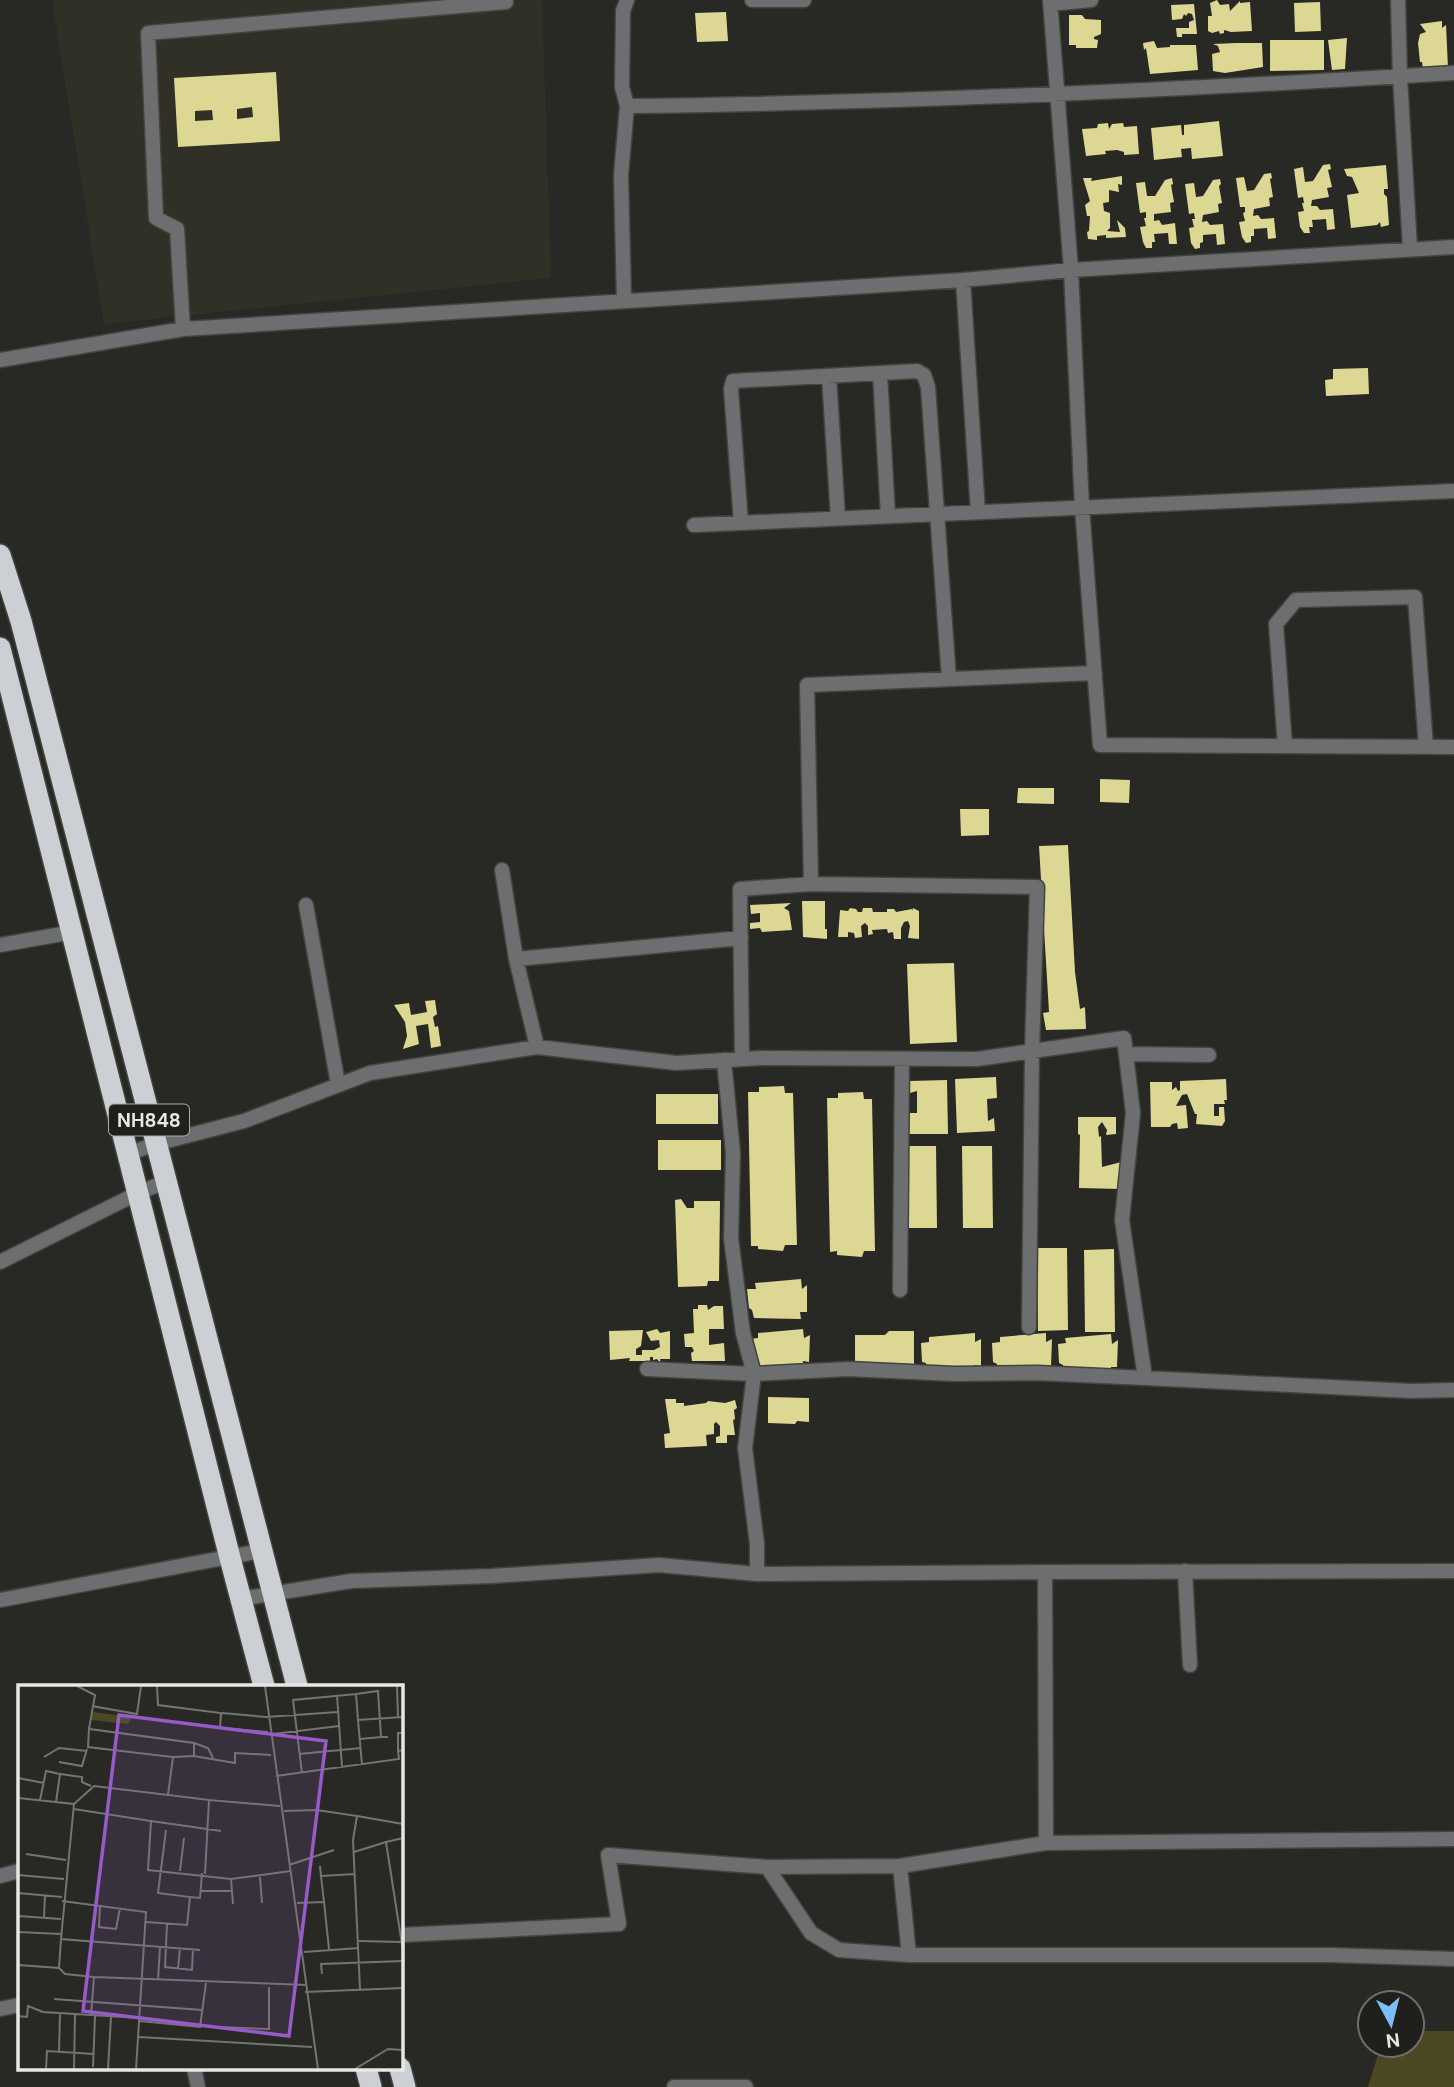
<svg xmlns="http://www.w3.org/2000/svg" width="1454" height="2087" font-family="'DM Sans',sans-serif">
<rect width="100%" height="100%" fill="#282824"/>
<path fill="#313026" d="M52,0H542L551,278L104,324Z"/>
<path fill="#4b4823" d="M1412,2031H1454V2087H1368L1381,2045H1412Z"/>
<path fill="#dcd793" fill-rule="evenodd" d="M1217,0L1220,5L1229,4L1230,11L1240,1V3L1250,2L1252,31L1231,32L1224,30V33L1220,34L1219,31L1212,33L1208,31V16H1212L1210,3Z
M1320,2L1321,31L1295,32L1294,3Z
M1194,4L1197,34H1182V37H1177L1176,28H1189V22L1194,20L1192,14L1188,13L1186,16L1184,14L1182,19L1172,20L1171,5Z
M726,12L728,41L697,42L695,13Z
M1069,15H1082L1085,19L1101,20V34L1094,37V39L1098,40L1097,48H1076V45H1069Z
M1442,21V28L1446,25L1448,68L1423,69L1422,62H1420L1418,43L1420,34L1426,32L1420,24Z
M1347,38L1345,69L1332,70L1328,40Z
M1270,40H1324V70L1270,71Z
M1154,41L1157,48L1170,47V45H1196L1198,70L1150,74L1146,48L1144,50L1143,43Z
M1236,43H1262L1263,67L1225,73L1213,71L1212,54L1220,52L1218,46L1213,44Z
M276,72L280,141L178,147L174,78ZM252,107L253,117L237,119V109ZM212,110L213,120L195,121V111Z
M1219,121L1223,156L1192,159L1191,148L1181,149L1182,157L1154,160L1151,128L1181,125L1182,135H1184V125Z
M1108,123L1109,129L1112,124L1123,123L1124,127L1137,126L1139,154L1124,155V152L1117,150L1105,151L1106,154L1086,156L1082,129L1097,128L1098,124Z
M1330,164L1331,169L1328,170L1332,187L1327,188L1329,197L1312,200L1311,206H1317L1320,210L1333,209L1335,229L1327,230L1326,219L1312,220L1313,227H1309L1310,233H1304L1300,227L1298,212L1304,211L1302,203H1304L1303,197L1298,198L1294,169L1303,167L1305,182L1313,181L1323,165Z
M1386,165L1388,189H1384V194L1387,197L1389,225L1381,227L1380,222L1377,225L1351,228L1347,195L1359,193L1352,177L1347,176L1344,169Z
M1271,173L1272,178L1270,179L1273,197L1269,198L1270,206L1254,209L1253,216L1258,215L1261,219L1274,218L1276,238L1268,239L1267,228L1254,229V236H1251V242L1246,243L1242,237L1239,222L1245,221L1243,213L1245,212V207H1240L1236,178L1244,177L1247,191L1254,190L1264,174Z
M1122,176V185L1118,184L1119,192L1109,190V202L1103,203L1104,211L1110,213V228L1107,231L1120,232L1117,220L1125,228L1126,237L1106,238V235L1097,236V240L1088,239L1087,232L1089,231L1090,216H1087L1085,205L1090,201L1083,178H1092L1091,181Z
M1172,178L1173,184L1171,185L1174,202L1170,203L1171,212L1154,214V221L1159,220L1162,225L1175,223L1177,244H1169L1168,233L1154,234L1155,242H1152V248H1146L1143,242L1140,227L1146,226L1144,218H1146V212L1140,213L1136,183L1145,182L1147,196H1155L1165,180Z
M1220,179L1221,184L1219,186L1222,203L1218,204L1219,212L1203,215L1202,222L1207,221L1210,225L1223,224L1225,244L1217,245L1216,234L1203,235V242L1200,243V248L1195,249L1191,243L1189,228L1194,227L1192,219H1195L1194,213L1189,214L1185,184L1194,183L1196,197L1203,196L1213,180Z
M1368,368L1369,394L1326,396L1325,380L1333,379V369Z
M1100,779L1130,780L1129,803L1100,802Z
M1018,788H1054V804L1017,803Z
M960,809H989V835L961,836Z
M1068,845L1075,972L1080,1009L1085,1007L1086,1029L1046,1030L1043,1013L1049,1012L1039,846Z
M802,901H825V929H827V939L803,937Z
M791,903L784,908L789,911L792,930L762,932L760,928L750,929V923L760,922V913L751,914L750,905Z
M850,908L856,909L858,912H862L863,908H872L873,912H887V909H894L896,912L912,909V911L913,908L919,911V939L908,938L910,926L908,921L904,922L901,928V939H894L893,932L888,933L887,929L872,930L873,934L868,935V926L865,923L861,926L862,937L855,938L854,933L848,932V937H838L840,910L848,911Z
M954,963L957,1042L910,1044L907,964Z
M435,1000L437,1014L433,1017L435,1027L438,1026L441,1046L431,1048L428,1024L416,1026L419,1044L403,1049L407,1036L405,1022L394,1005L409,1003L411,1015L427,1012L425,1001Z
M996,1077L997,1098L987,1099L988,1121L994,1118L995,1131L957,1133L955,1079Z
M1226,1079L1227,1100H1224L1225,1104H1214V1116H1219V1107H1224L1225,1121L1222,1126L1196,1124L1197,1114H1195L1187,1094L1182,1095L1176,1106L1186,1105L1188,1128L1178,1129L1177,1123L1172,1124L1170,1127H1151L1150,1082H1172V1090L1176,1087L1178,1091L1180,1090V1081Z
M947,1080L948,1134H907L906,1113H917V1091L910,1093L909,1081Z
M784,1086L785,1093H793L797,1245H785L783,1251L758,1249V1246H751L748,1092H759V1087Z
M863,1092L864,1099H872L875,1251H864L862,1257L837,1255V1251L830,1252L827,1098H838V1093Z
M656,1094H718V1124H656Z
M1078,1117H1116V1134L1106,1135L1107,1130L1102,1122L1098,1127L1099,1137L1101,1136L1102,1167L1121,1162V1189L1079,1188L1080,1135L1078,1134Z
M658,1140H721V1170H658Z
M906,1146H936L937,1228H907Z
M962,1146H992L993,1228H963Z
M681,1199L687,1208H694V1201H720L719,1281H708L707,1286L678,1287L675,1200Z
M1037,1248H1067L1068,1330L1038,1331Z
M1114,1249L1115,1332H1085L1084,1250Z
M801,1279L802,1289L807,1285V1312H800L801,1319L754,1318L752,1310L749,1308L747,1289H756L755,1283Z
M698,1305H707L708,1310L714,1306H723L724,1329H709V1345L724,1343L725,1361H692L691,1353L694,1351L692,1347H685L684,1334L694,1333L693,1309H698Z
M657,1329L660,1333L670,1331V1359H660L661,1364L657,1359L653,1360V1357H650V1361H629L630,1358L610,1360L609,1331L643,1330L641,1346L636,1349V1355H642V1350H654L660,1347L659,1340L651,1341L646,1332Z
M803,1329L804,1338L810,1335L809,1362L803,1361V1369L757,1368L750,1339L758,1338V1333Z
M889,1331H914V1367L855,1368V1335H885Z
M975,1333V1342L981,1339V1366L974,1365V1372H928L926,1363L922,1362L921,1343L929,1342V1337Z
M1046,1333V1342L1052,1339L1051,1366L1045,1365V1373L999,1372L997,1364L993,1362L992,1343L1000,1342V1337Z
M1111,1334L1112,1344L1118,1340L1117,1367H1111V1374L1065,1373L1063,1365L1059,1363L1058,1344L1066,1343L1065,1338Z
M768,1397L809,1398V1422L797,1421L795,1424L768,1423Z
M665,1399H676V1403H684V1406L706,1403L708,1401L725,1403L735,1400L737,1408L734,1410L735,1419L733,1420L735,1435H727V1443H716V1437L720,1436V1426L716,1422L714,1424V1434L706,1435L707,1446L665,1448L664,1434L670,1433Z"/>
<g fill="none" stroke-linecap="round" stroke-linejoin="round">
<g stroke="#43433f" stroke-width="17">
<path id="street" d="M752,0H804
M1050,0L1071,270L1082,507L1100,745L1454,747
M1398,0L1400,77L1410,248
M1050,4L1091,0
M627,106C903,103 1179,90 1454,73
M963,280L978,512
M624,300L621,175L627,106L622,87L623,11L627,0
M183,329L177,229L156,218L148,33L506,2
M0,360L183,329L963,280L1071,270L1454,247
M880,373L888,516
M829,376L838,518
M741,523L731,389L733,381L917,371L924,375L928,387L949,679
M694,525L1454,491
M1285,746L1276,624L1296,600L1415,597L1426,747
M502,870L516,959L537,1047
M306,905L338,1084
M0,945L73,932
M516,959L741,938
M1126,1054L1209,1055
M742,1059L740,889L811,884
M128,1154L155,1144L244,1121L370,1073L537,1047L676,1063L761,1058L977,1059L1124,1038L1133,1113L1122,1220L1145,1378L1411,1391L1454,1390
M0,1262L138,1193L165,1182
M900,1290L902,1059
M1029,1327L1032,1051L1037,887L811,884L807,685L1095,673
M647,1369L754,1374L848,1369L955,1374L1037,1373L1145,1378
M1185,1571L1190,1665
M1045,1572L1454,1571
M757,1574L1045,1572L1046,1843
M240,1599L351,1581L492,1576L659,1565L757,1574V1544L745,1448L754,1374L743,1333L731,1238L733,1153L724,1060
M0,1600L260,1551
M1454,1839L1046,1843L900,1866L909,1955H1330L1454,1959
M767,1867L811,1933L839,1950L909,1955
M0,1876L19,1871
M401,1935L619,1924L608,1855L767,1867L900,1866
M0,2009L19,2005
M194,2068L198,2087
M674,2087H746"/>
</g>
<g stroke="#43433f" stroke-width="24">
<path id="highway" d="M0,555L21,621L297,1686
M0,648L230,1558L264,1686
M366,2068L371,2087
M400,2068L405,2087"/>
</g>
<use href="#street" stroke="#6c6e70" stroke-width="14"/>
<use href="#highway" stroke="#ccd0d4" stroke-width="21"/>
</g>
<g text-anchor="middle" stroke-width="7" stroke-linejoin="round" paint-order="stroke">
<rect fill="#1f1f1b" stroke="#ababa8" stroke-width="2" x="109" y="1104.5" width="80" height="31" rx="5"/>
<g font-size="19" font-weight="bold" fill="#e7e7e4">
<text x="149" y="1127">NH848</text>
</g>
</g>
<g transform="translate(18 1685)">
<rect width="385" height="385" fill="#282824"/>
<path d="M74,27L114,32L110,39L73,35Z" fill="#4b4823"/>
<path fill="none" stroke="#747471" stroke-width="2" d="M59,1L77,10L71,44M139,1L140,20L203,28L202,43L250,47M247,1L300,384M379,1L380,32M338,9L360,6L363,52H370M319,10L324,82M74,21L119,29L123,1M204,28L248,32L320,27M340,35L344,80M385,48H380V66L385,65M255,49L321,41M342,54L363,52M176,58L190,63L195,73M281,69L343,63M176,71L217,78V68L253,70M26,72L41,63L69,66M155,72L176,71V58L71,44L70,62L155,72L150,110L191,115M41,77L64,81L69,64M284,88L275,15L338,9L340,35L385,32M42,89L64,92V97L73,101M258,91L381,74L380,66M0,93L26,98M0,113L56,119L43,254L182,265M22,115L28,86L42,89L38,117M56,119L76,101L150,110M56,124L133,136L130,185L213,194L273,186M266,126L299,125L339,131L335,155L342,304M339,131L385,139M133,136L203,146M385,153L368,157L385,266M336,167L368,157M8,169L48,175M271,180L316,165M302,181L303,191L337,189M162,186L166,153M187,189L191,115L262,121M0,190L46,194M303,191L306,217M242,192L244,218M213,194L215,219M183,206H215M0,208L44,212M172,212L182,213L184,188M44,216L128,227L118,384M279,218L306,217L311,264M82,221L81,242L98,244L102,223M0,231L43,234M26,232L27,210M128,237L169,240L172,212L140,208L148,145M149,239L147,282L174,285L175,264M0,247L43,249M341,256L383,257M286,267L341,263M0,280L41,283L47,289L76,292L289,300M41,283L43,254M160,284L162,263M304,289L303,279L385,276M140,295L142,262M287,307L385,303M36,314L184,325M0,331L9,332L10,321L25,327L122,333M73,331L76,292M122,336L182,342L188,298M200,342L251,344V302M121,352L294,362M41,366L42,329M75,382L77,331M28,384L29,366L76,369M56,384L57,330M90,384L93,332M337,384L370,364L385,365"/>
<path fill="#965bc8" fill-opacity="0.15" stroke="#965bc8" stroke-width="3.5" d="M101,30L308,56L271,351L65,326Z"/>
<rect width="385" height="385" fill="none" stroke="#e7e7e4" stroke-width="3.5"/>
</g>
<g transform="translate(1391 2024) rotate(173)"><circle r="33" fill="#1f1f1b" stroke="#6f6f6b" stroke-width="2"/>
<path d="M0-5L12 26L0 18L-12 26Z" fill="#7cbef9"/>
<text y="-10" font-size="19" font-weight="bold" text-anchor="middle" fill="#e7e7e4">N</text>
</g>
</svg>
